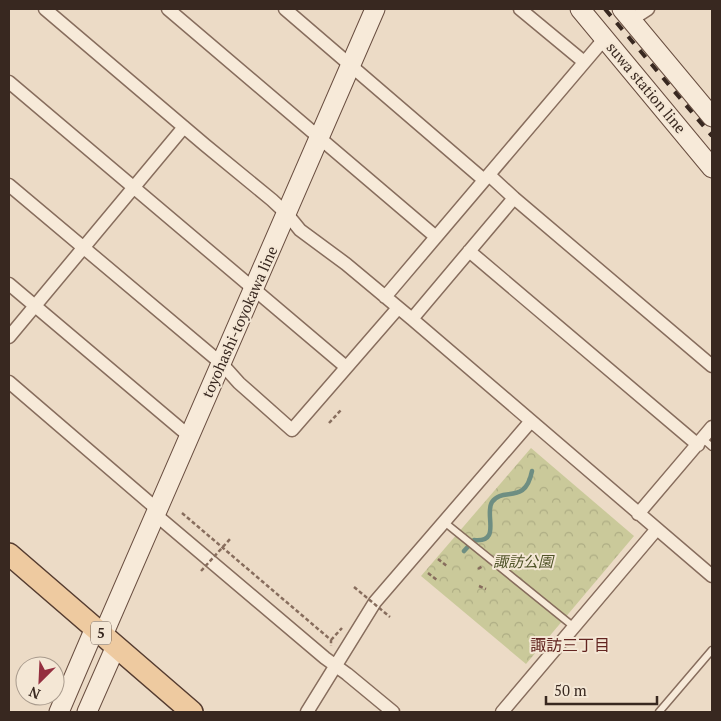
<svg xmlns="http://www.w3.org/2000/svg" width="721" height="721" font-family="'PT Serif','Noto Sans JP',serif">
<defs>
<pattern id="park-crowns" width="20" height="18" patternUnits="userSpaceOnUse" patternTransform="scale(1.25)"><rect width="20" height="18" fill="#cac99a"/><path d="M2 6a3 3 0 1 1 6 0M12 15a3 3 0 1 1 6 0" fill="none" stroke="#aead84"/></pattern>
</defs>
<rect width="100%" height="100%" fill="#ecdbc6"/>
<path fill="url(#park-crowns)" d="M531,448L634,536L526,664L421,576Z"/>
<g fill="none" stroke-linecap="round" stroke-linejoin="round">
<path stroke="#6e8e82" stroke-width="4.5" d="M464,551L474,540C502,543 484,514 492,502C503,486 525,506 532,471"/>
<g stroke="#876d5d" stroke-width="9">
<path id="lane" d="M703,439L712,447
M443,521L574,627
M659,712L712,650"/>
</g>
<g stroke="#876d5d" stroke-width="15">
<path id="street" d="M45,9L205,145L272,200L287,214L300,230L346,264L412,319L712,576
M168,9L436,237
M285,9L484,180
M520,9L584,62
M631,20L648,9
M9,82L346,367
M489,175L514,198L712,366
M9,185L222,364L239,383L292,430L398,308
M469,251L698,445
M9,284L189,436
M385,297L605,38
M412,319L514,198
M9,337L184,127
M9,382L158,510
M638,514L712,427
M156,515L325,658L347,674L393,712
M307,712L375,602L531,421
M502,712L656,530"/>
</g>
<g stroke="#694e40" stroke-width="21">
<path id="secondary" d="M580,9L712,168
M622,9L712,117
M103,635L375,9
M59,712L95,628
M87,712L116,646"/>
</g>
<g stroke="#553c30" stroke-width="24">
<path id="primary" d="M9,554L192,712"/>
</g>
<path stroke="#876d5d" stroke-width="2.5" stroke-dasharray="4 2.5" stroke-linecap="butt" d="M329,423L341,410
M182,513L331,640V646
M438,559L448,567
M478,569L483,566
M428,573L437,580
M479,586L486,589
M331,640L342,628"/>
<use href="#lane" stroke="#f7ead9" stroke-width="6"/>
<use href="#street" stroke="#f7ead9" stroke-width="12"/>
<use href="#secondary" stroke="#f7ead9" stroke-width="19"/>
<use href="#primary" stroke="#eecaa0" stroke-width="21"/>
<path stroke="#382820" stroke-width="4" stroke-dasharray="9 9" stroke-linecap="butt" d="M605,9L712,136"/>
<path stroke="#876d5d" stroke-width="2.5" stroke-dasharray="4 2.5" stroke-linecap="butt" d="M201,571L231,538
M354,587L390,617"/>
</g>
<g text-anchor="middle" stroke-width="4" stroke-linejoin="round" paint-order="stroke">
<rect fill="#f4e7d5" stroke="#706156" stroke-width="1" x="91" y="621.5" width="20" height="23" rx="4"/>
<g font-size="14" font-weight="bold" fill="#382820">
<text x="101" y="638">5</text>
</g>
<g font-size="15" fill="#382820" stroke="#f4e7d5">
<text transform="translate(646 88) rotate(50)" y="5">suwa station line</text>
<text transform="translate(240 322) rotate(-66)" y="5">toyohashi-toyokawa line</text>
</g>
<g font-size="15" font-style="italic" fill="#4f5327" stroke="#f4e7d5">
<text x="523" y="567">諏訪公園</text>
</g>
<g font-size="16" fill="#632521" stroke="#f4e7d5">
<text x="570" y="651">諏訪三丁目</text>
</g>
</g>
<rect width="721" height="721" fill="none" stroke="#382820" stroke-width="20"/>
<g transform="translate(40 681) rotate(204)"><circle r="24" fill="#f4e7d5" stroke="#a99b8d"/>
<path d="M0-4L9 19L0 12L-9 19Z" fill="#942f3f"/>
<text y="-8" font-size="14" font-weight="bold" text-anchor="middle" fill="#382820">N</text>
</g>
<path d="M546 696v8h111v-8" fill="none" stroke="#382820" stroke-width="2.5"/>
<text x="554" y="696" font-size="15" fill="#382820" stroke="#f4e7d5" stroke-width="4" paint-order="stroke">50 m</text>
</svg>
